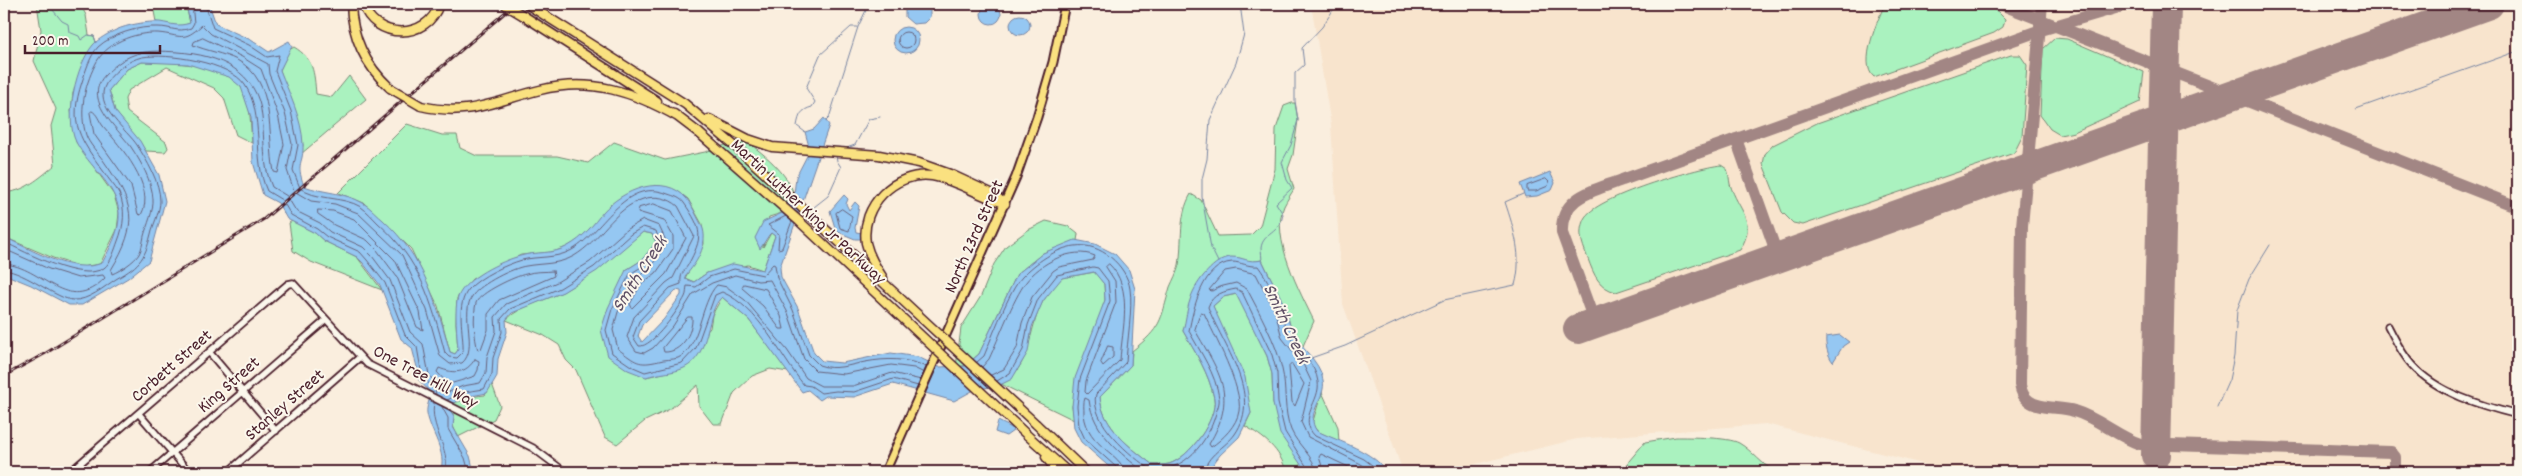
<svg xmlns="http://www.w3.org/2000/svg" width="2522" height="476" font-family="Dekko,sans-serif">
<rect width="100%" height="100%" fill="#faeede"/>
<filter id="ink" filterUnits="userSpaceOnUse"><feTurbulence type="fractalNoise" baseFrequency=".02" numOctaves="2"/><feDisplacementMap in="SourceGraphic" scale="10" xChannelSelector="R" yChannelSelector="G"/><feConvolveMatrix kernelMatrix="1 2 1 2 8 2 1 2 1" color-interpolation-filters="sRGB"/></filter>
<g filter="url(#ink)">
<path fill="#f8e4cd" d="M1311,4H2518V472H1954L1766,424L1577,439L1443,472H1403L1343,304L1331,125Z"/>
<path fill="#aaf2bf" stroke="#7a8875" d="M37,4H80L86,15L89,35L94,36L96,42L73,93L71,111L76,142L114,195L119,213L117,230L100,264L81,267L53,258L4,237V192C22,194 42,176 55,165L51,126L56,109L34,61L41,30Z
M159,4H180L187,10L190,23L179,27L156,22L153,6Z
M1885,4H1979L1997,11L2005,19L2003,27L1994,33L1874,77C1858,64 1878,19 1885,4Z
M2055,38L2067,39L2144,72L2140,102L2074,132L2060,135L2050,129L2040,115L2043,49Z
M294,47C314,59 314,72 316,94L332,97L349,76L366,99L301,154L303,145L280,70L289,50Z
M2011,55H2020L2027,65L2022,137L2014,153L1803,225L1793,223L1782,212L1763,164L1765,154L1773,145L1817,123Z
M142,62C168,61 225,64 241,87C252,104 250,125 252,143L236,135L224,98L214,88L167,67L129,90L125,99L127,112L166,142L168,148L165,152L146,151L115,111L109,90L127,69Z
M1292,103H1295L1298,120L1293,155L1288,169L1294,189C1291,194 1287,200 1284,206C1270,237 1300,292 1314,321L1303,346L1292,332L1285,307L1262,260L1250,262L1239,258L1187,317L1183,331C1195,352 1209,373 1214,398C1218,419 1189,458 1169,464C1164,465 1158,465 1153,465C1131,448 1102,427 1100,397L1131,365L1132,351C1162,327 1160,322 1170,287C1173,280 1177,273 1179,265C1183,241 1178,216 1191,194L1201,200L1218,236L1251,235L1260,226L1275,169L1276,129L1284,106Z
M407,124L442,135H457L460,148L477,156H557L588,163L614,142L665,160L705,152L743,139C762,152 787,172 794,194L782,213L769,217L763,247L771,233L775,236L763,270L748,265L707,273L694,282L685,278L704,244L702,224L688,199L680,193L665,187L615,202L580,239L567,247L553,252L521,255L472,279L457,298L456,323L458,350L455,354L450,352L438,306L411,249L364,203L338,193Z
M1721,165L1727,169C1729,174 1729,179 1730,184C1738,211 1758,220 1740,250L1616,292C1599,288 1594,275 1588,259C1583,245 1577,234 1584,219C1594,197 1696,168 1721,165Z
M292,221L315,233L324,241L357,257L382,290L311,262L293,251L289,223Z
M1046,221L1068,226L1078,234L1077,241L1043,253L1017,274L979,354L965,366L956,367L961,328L981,296L994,264L1006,246L1028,230Z
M643,232L652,234L656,242L642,260L626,270L646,377L672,371L710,328L712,315L722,297L749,320L788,372L770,369L752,376L734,393L722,424H713L699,406L698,385L670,409L645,421L617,444L605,437L576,370L566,360L559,345L543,335L506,320C520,305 546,301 564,291C593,275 616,251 643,232Z
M1095,272L1104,284L1105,300L1072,406L1074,420L1001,384C1031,369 1028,330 1042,303C1047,294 1055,286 1061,278Z
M1237,294L1267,356L1272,374L1273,404L1306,472H1286C1281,450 1264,437 1245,426L1251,413L1213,306L1223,297Z
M492,384L500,406L494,419L458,437L453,426L454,416L447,405C462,401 469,396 485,395Z
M1322,392L1338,427L1339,442L1317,431L1312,424Z
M1676,437C1689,437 1728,437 1739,443C1753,451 1762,466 1777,472H1626L1629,461L1645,442Z"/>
<path fill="#95c7f2" stroke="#7784a2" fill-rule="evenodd" d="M186,4H209L216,24L251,40L269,52L289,41L292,46L280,70C289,93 302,119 303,144C304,165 295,161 304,186C323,193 344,192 363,203C370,207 377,215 383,220C424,257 436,301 450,352L455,354L458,350C457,337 454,308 458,297C465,278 501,261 520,256C536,251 553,255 568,246C583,238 593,225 603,212C622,190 664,172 687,199C692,205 696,215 700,222C711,240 698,262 685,276L686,279L694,282L707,273L733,264L763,270L775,236L771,233L769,235L760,249L755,238L763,222L782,213L794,194L796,177L810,150L805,132L814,129L824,118L829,125L780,267L781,277L798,308L814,353L822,361L842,363L891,353L918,357L939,367L965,366L979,354L1017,274L1043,253L1075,240L1095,244L1115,254L1129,270L1135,289L1131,365L1100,397C1102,427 1131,448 1153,465C1158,465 1164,465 1169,464C1189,458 1218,419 1214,398C1209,373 1195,352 1183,331C1186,320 1187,307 1191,297C1196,282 1215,258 1231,257C1245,257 1246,263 1262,260C1269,276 1278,290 1284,305C1288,313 1288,323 1292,331C1299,348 1320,360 1323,380C1327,398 1304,414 1317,431C1340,442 1373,451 1387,472H1306L1280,434L1273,404L1272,374L1267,356L1236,294L1223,297L1213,306L1245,377L1251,413L1239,437L1220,455L1207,472H1115L1081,442L1074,428L1072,406L1075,378L1105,300L1104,284L1094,272L1062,278L1043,301L1032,327L1028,352L1012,379L1000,385L974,390L954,401L893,384L854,397L826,396L820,400L808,390L802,392L749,320L722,297C705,311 712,355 684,368C674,373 658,373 646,377L628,370L608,356L601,330L608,308L626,270L642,260L656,242L652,234L643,232L597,271L563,292L512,313L506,320L507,332L498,359L497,376L487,393L466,397L447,406L454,416L453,427L470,456L474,472H440C448,453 430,432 427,413C426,407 430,399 431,393L416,377L418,371L412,348L401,339L380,285L363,263L357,257L324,241L315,233L287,219L278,203L263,195L253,162L251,117L241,87L229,77L188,64L142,62L127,69L109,90L115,111L140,141L159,175L165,201L149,261L128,278L82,305H69L31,285L4,274V237C31,249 72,275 102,263C110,248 120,231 119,213C117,185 88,166 76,142C64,117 76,65 93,45C98,39 109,33 116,30C126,25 148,21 160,22C172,24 178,27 190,23ZM676,290L681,291V295L664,319L642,342L638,336L642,325Z
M905,4H930V17L924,23L913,24L905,17Z
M981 14a10 10 0 1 1 20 0a10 10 0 1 1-20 0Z
M1010 25a10 10 0 1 1 20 0a10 10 0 1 1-20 0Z
M893 40a13 13 0 1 1 26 0a13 13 0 1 1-26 0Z
M1550,172L1555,183L1552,190L1537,196L1525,197L1520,184Z
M844,195L848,199L846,204L849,210L855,202L859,206L855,228L856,232L862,233L863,239H855L836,231L830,211Z
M1840,335L1849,342L1843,346L1833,362C1828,356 1825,345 1826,337Z
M998,421L1012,428L1013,431L1006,436L995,432Z"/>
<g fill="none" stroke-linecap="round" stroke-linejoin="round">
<path stroke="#68627b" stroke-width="1" d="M205,4L213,28L249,45L267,57L279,55L275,71L291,111L298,145L293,170L300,188C313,200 343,196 361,207C367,211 373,218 378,223C420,260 431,300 445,353L449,357L457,358L463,352C464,332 455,305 469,289C481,276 505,265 522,260C538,256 554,259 570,251C602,235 624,176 668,194C674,196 681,198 684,203C703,230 703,237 688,265C683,273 680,274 681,284L670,288L639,321L633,337L639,346C652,348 679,309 685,297C687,293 686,290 687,286L696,287L709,277L734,269L763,275L773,264L775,265L777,278L793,310L809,355L819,365C835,371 849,365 865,362C887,358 907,358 927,367
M898 40a8 8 0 1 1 16 0a8 8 0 1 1-16 0Z
M203,38L242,57L261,69L278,115L284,144L278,173L274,172C267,135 277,81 237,60C223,53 207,51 193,45L194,42Z
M92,111C97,113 99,121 103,126C120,146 157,187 141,215L138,214L131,186L94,134L90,113Z
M1546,179L1549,182L1548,186L1536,191H1527V186Z
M654,204L672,211L686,238L666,274L632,308L630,304L641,284L656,273L673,249V236L664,220L638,212L639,208Z
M842,209L852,216L849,231L840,228L836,213Z
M318,210L333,211L354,219L395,260L420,312L423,330L417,327L397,277L377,250L367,240L334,225L318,214Z
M786,216L768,225L779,234L778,249L782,248L792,221
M4,242C26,252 81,283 104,268C111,263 115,249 118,241C124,226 126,209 119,193C115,186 108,179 104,172C80,139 68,124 82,82C86,70 90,56 98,47C112,34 139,26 158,27C172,27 176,33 191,28L194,23L192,4
M4,249L49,269L78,278L103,275L105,278C67,317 43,266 4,264
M1109,264C1134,287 1122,330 1120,360L1087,394L1085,392L1086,381L1116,302L1115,281L1106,267Z
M4,270C26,272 56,299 73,300C88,301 104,287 116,279C142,264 145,258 152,230C155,221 160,210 160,201C160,182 147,161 137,145C127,130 97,109 104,88C109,74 128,60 142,57C167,53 230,62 245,85C265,116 252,158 267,191L282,200L291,215L317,229L327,237L360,252L367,260L385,283L405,335L417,347L422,376L435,390L436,394
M553,271L554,276L499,300L488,314V330L481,349L478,350C474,338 473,315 476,303C479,293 515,276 526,274C534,271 544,272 553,271Z
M744,284L766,289L781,316L784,329H780L763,306L742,288Z
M1201,312L1204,313C1214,335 1243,388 1239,411C1237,425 1223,439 1211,447L1209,444C1238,396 1220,374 1195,330Z
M688,317H692C693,333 681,353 664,352L663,348Z
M1108,346L1113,347V357L1103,366L1101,363Z
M475,359L479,361L478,370L475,376C469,378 451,384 448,384L437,372L439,368C454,374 466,374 475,359Z
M977,362L984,356C992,337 1009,291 1022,277C1035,263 1056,248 1075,246C1100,242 1127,266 1130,289C1133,308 1127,342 1126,362L1096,394C1089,421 1131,457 1152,470C1184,472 1208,443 1216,413C1217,409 1220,403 1219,398C1216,374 1200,352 1189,331C1193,309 1203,264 1232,262C1241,262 1248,267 1258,266C1267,278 1276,296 1281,311C1284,319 1284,329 1289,336C1298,350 1316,364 1318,382C1321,401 1297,418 1315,436L1364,459L1381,472
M1292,364L1304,384L1295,406L1292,402L1289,367Z
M982,367L989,359C999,338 1013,299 1026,282C1040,263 1072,246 1095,256L1093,260L1059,267L1053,271L1032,297L1022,323L1017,348L1004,369L991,375
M921,380L892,373L853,386H821L806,378L787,350L745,300L727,287L717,285C700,302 700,349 678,358C672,360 665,359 659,361C638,366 636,362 618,349L613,330L618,312L635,279L650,268L667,243L659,226L643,220L627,229L590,262L557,282L506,304L495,317L496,331L487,357L486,373L480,383L463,386L444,394L429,375L423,344L410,332L390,280L372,256L363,247L330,232L320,223L296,211L287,196L272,187C262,164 265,141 262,117C258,71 219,55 178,52C146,50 130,50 106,74C81,99 117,127 131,147C141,162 152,181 153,199C154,210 147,225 144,236C143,241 142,249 139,254C135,261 120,271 112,274L111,270C140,222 134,204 103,160C98,153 89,144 86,135C79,112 84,87 95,65C105,43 134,32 158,33C181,35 183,43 202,25L211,34L268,64L269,74L285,113L292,144L287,170L294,191L311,201L335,204L358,213L402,255L427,310L440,356L450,364L462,363C479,349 459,312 473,295C481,284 512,268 526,266C542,263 558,265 574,256C600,241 613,209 643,199C655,195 669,198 678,206L694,236L673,278L666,283L634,317L627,337L636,351L644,353L653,348L673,326L693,294L712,283L735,275L758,281L770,280L788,313L804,359L816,371L844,374L891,365L914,368L924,373
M997,381L1010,373L1023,350L1028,325L1038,299L1057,275L1093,267L1098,268L1108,281L1110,301L1080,379L1077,406L1079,426L1085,439L1116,467L1118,472
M447,400L465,392L484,389L492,374L493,358L502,332L501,319L510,309L560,288L594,267L631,234L643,227L656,231L660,244L646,264L630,274L612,309L606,330L612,353L631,366L645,372L682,363L696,348L715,295L722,292C760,308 779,355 804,385L811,386L821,393L836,391L854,392L893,379L918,386
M434,403C429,426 450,448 446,472
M442,407L448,418V429L465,458L469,472
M1124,472C1123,454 1087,447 1084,414C1084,408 1083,403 1085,398L1089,400C1093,432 1120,453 1144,472
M1204,472C1206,455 1226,447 1235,434C1263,394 1222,345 1208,307C1212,294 1225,291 1236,289L1242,292L1272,355L1277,373L1278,403L1285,432L1310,472
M1316,472C1315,457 1297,445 1291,430C1283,410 1287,389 1282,369C1277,344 1259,312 1247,289L1236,283L1219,287L1212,291L1209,290L1225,271L1236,269L1256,274L1275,311L1282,338L1303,364L1311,381L1301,422L1308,437L1361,464L1372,472
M1324,472L1319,457L1321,454L1359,472"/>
<path stroke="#7784a2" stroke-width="1" d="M48,4L62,21L68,24L69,32L79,36L81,40L88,35L94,36L96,42
M2356,109L2518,51
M826,121L829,118L858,27L869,4
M805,132L797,126C799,115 801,110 812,107L815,102L806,88L820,55L851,27H857
M844,149L855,145L869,119L880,117
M812,212L814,207L828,196L841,167L837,161L836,155
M802,221L810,219
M1262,261C1262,257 1261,252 1261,248C1263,232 1280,235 1283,214L1276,203L1292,188L1287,180L1282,162L1291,145L1298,120L1295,101V73L1304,65L1302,48L1322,27L1337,4
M1218,262L1211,248L1202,197V179L1207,159L1210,120L1236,63L1244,34L1240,4
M1311,358L1345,346L1444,300L1515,285C1523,257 1514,229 1505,202L1523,194
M2217,407L2229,380L2234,356L2237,310L2249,279L2270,245"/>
<path stroke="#a28684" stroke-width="12" d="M2000,4L2518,207
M2042,4L2022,226L2020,385C2021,391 2023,397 2029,401C2041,410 2060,406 2074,411C2098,418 2117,436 2140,444L2391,452L2395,457V472
M1736,139L1778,257
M1595,323L1562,233C1560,196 1594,191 1622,180L2041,30L2129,4"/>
<path stroke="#a28684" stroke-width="30" d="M1578,329L2489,4
M2156,455L2166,4"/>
<g stroke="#4a1f2b" stroke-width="9">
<path id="minor" d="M2388,326C2395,339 2401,353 2412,365C2437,393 2482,406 2518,415
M209,352L276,431
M139,414L189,472
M70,472L288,284L293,283L367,364L533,448L565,472
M150,472L326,320
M228,472L360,357"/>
</g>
<g stroke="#4a1f2b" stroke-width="11">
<path id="major" d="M885,472L1016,177L1037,117L1053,62L1065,4"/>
</g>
<g stroke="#4a1f2b" stroke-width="11">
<path id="highway" d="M351,4C352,38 365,65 390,88
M363,4C374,40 428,41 439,4
M527,4L685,104L737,148L887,286
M524,16L657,101
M421,106C469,117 495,101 540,90C591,77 634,92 678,117
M674,114L699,133
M709,119L748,139L772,147L879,155L919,163L950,174L993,194L1005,204
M883,278C876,267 869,256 866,243C860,206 895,171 932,176C957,180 977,195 1001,202
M1036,424L1086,472
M1027,435L1068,472
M1046,457L1057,472"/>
</g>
<use href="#minor" stroke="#fbf7ec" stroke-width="5.5"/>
<use href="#major" stroke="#fae180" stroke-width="7"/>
<use href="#highway" stroke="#fae180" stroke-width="8"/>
<g stroke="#4a1f2b" stroke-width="3">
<path id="rail" d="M4,376L46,353L264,219L515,4"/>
</g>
<use href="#rail" stroke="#fbf7ec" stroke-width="1" stroke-dasharray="4" stroke-linecap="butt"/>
<g stroke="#4a1f2b" stroke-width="11" stroke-linecap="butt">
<path id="highway-bridge" d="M504,4L524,16
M390,88L421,106
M699,133L799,221L1027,435
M887,286L1036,424"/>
</g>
<use href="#highway-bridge" stroke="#fae180" stroke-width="8"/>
</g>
</g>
<g text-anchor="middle" stroke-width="4" stroke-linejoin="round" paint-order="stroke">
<g font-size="18" fill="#4a1f2b" stroke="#fbf7ec">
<text transform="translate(809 211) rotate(43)" y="6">Martin Luther King Jr Parkway</text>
<text transform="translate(973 236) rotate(-66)" y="6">North 23rd Street</text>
<text transform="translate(171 365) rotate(-41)" y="6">Corbett Street</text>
<text transform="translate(426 376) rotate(28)" y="6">One Tree Hill Way</text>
<text transform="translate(228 384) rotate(-41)" y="6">King Street</text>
<text transform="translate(284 404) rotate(-41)" y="6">Stanley Street</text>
</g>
<g font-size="19" font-style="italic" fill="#605167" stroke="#fbf7ec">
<text transform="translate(638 273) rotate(-57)" y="7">Smith Creek</text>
<text transform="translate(1288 323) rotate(65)" y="7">Smith Creek</text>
</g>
</g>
<rect width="2522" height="476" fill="none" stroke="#fbf7ec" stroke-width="20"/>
<rect x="10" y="10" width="2502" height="456" fill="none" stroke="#4a1f2b" stroke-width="2" filter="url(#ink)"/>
<path d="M25 45v8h135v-8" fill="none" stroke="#4a1f2b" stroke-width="2.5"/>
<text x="32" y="45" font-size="15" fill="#4a1f2b" stroke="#fbf7ec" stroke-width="4" paint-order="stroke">200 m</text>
</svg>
